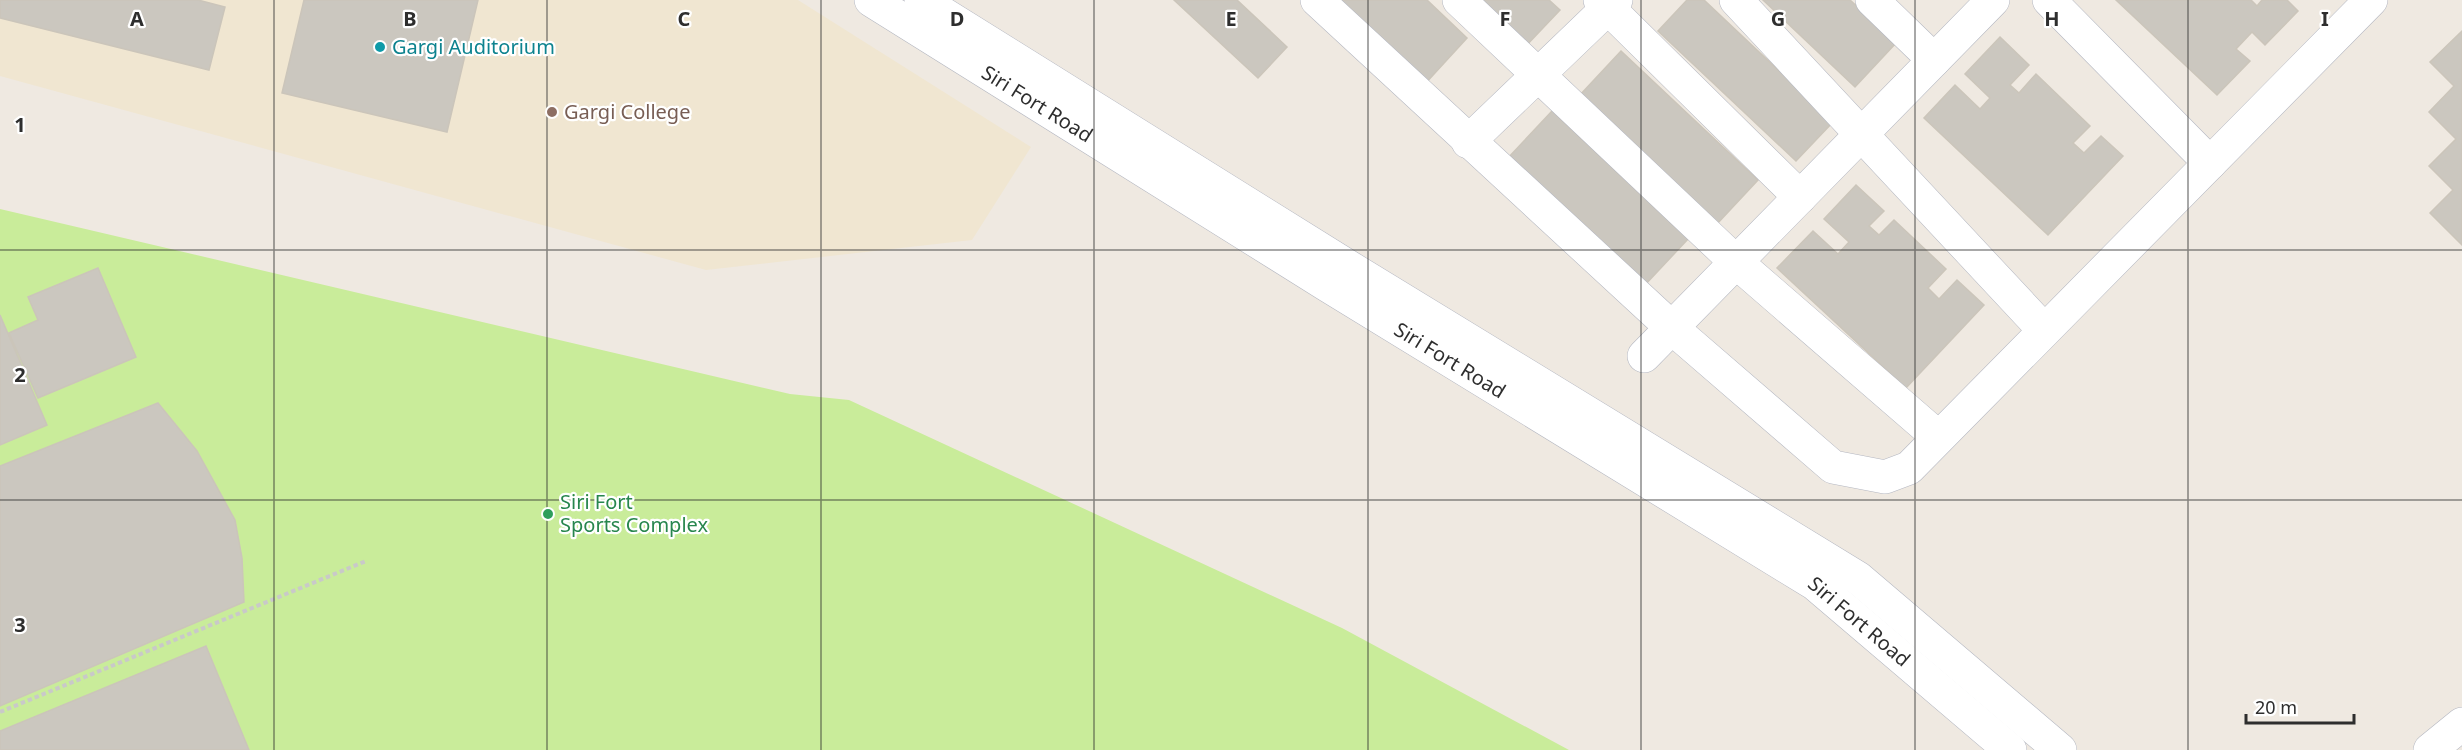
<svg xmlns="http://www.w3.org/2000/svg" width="2462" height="750" font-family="'Noto Sans',sans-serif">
<rect width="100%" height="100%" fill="#efe9e1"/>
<path fill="#f0e6d1" d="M0,0H798L1031,147L972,240L706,270L0,76Z"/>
<path fill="#c9ec9a" d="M0,209L790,394L849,400L1342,628L1569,750H0Z"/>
<path fill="#cbc7bf" stroke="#cbc5ba" stroke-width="1.5" d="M0,0H198L225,7L209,70L0,18Z
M304,0H478L447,132L282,93Z
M1174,0H1237L1287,47L1258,78Z
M1334,0H1427L1467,38L1424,85Z
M1474,0H1549L1560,10L1524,48Z
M1687,0H1704L1833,122L1796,161L1658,31Z
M1763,0H1850L1896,43L1855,87Z
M2116,0H2251L2257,6L2262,0H2287L2298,11L2265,45L2252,32L2236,49L2250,61L2217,95Z
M2462,31V245L2430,213L2453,190L2429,166L2456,139L2429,112L2454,86L2430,62Z
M2000,37L2029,65L2010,85L2019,93L2036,74L2090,126L2073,143L2084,153L2101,136L2123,156L2048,235L1924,118L1955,85L1980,109L1990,98L1965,74Z
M1621,51L1758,180L1717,224L1580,95Z
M1552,111L1688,239L1644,286L1508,158Z
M1856,185L1884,211L1869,226L1879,235L1894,220L1946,269L1928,288L1939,299L1957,280L1984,305L1906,388L1777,268L1813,231L1838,254L1849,242L1824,219Z
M98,268L136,357L38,398L9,333L38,320L28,297Z
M0,315L47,425L0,445Z
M158,403L197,451L235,520L242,558L244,602L0,706V466Z
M206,646L249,750H0V731Z"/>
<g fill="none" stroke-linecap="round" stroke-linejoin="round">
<g stroke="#b4b7c1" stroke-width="34">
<g id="minor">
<path id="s1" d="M871,0L1327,285L1815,584L2010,750"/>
<path d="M921,0L1349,267L1858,578L2060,750"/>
<path d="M1317,0L1672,328L1833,467L1885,477L1909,468L2371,0"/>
<path d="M1459,0L1736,262L1938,437"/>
<path d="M1600,0L1800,197"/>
<path d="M1736,0L2044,330"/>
<path d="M1872,0L1934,60"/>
<path d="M2049,0L2210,163"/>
<path d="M1468,142L1616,0"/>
<path d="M1644,356L1993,0"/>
<path d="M2430,750L2462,724"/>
</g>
</g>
<path stroke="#c9c9c9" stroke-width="4" stroke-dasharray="4.5 3" stroke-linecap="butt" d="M0,712L366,561"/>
<use href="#minor" stroke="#fff" stroke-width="33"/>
</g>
<path fill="none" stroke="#2e2e2e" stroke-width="1.5" stroke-opacity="0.55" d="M274,0V750M547,0V750M821,0V750M1094,0V750M1368,0V750M1641,0V750M1915,0V750M2188,0V750M0,250H2462M0,500H2462"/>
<circle fill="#0f9aa8" stroke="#fff" stroke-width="2" cx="380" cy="47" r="6"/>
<circle fill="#8d6e63" stroke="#fff" stroke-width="2" cx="552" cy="112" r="6"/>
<circle fill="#2e9e5b" stroke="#fff" stroke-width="2" cx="548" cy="514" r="6"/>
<g text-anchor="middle" stroke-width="4.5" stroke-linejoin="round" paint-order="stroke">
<g font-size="20" fill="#0d838f" stroke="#fff" text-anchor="start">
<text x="392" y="54">Gargi Auditorium</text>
</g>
<g font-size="20" fill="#2e2e2e" stroke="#fff">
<text dy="7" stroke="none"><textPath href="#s1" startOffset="196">Siri Fort Road</textPath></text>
<text dy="7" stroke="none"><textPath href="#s1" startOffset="682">Siri Fort Road</textPath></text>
<text dy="7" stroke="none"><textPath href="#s1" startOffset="1168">Siri Fort Road</textPath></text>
</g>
<g font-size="20" fill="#785e54" stroke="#fff" text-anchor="start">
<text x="564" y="119">Gargi College</text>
</g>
<g font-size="20" fill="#27864d" stroke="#fff" text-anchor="start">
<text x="560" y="509">Siri Fort<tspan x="560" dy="23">Sports Complex</tspan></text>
</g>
</g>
<g font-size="20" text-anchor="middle" font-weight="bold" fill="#2e2e2e" stroke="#fff" stroke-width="4.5" stroke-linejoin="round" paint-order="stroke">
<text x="137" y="26">A</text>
<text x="410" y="26">B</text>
<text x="684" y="26">C</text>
<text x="957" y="26">D</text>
<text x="1231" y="26">E</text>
<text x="1505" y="26">F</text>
<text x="1778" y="26">G</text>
<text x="2052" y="26">H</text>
<text x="2325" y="26">I</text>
<text x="20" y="132">1</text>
<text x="20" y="382">2</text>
<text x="20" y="632">3</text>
</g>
<path d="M2246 714v9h108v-9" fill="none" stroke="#2e2e2e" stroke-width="3"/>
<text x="2255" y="714" font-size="18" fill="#2e2e2e" stroke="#ffffff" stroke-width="4.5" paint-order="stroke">20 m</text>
</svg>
